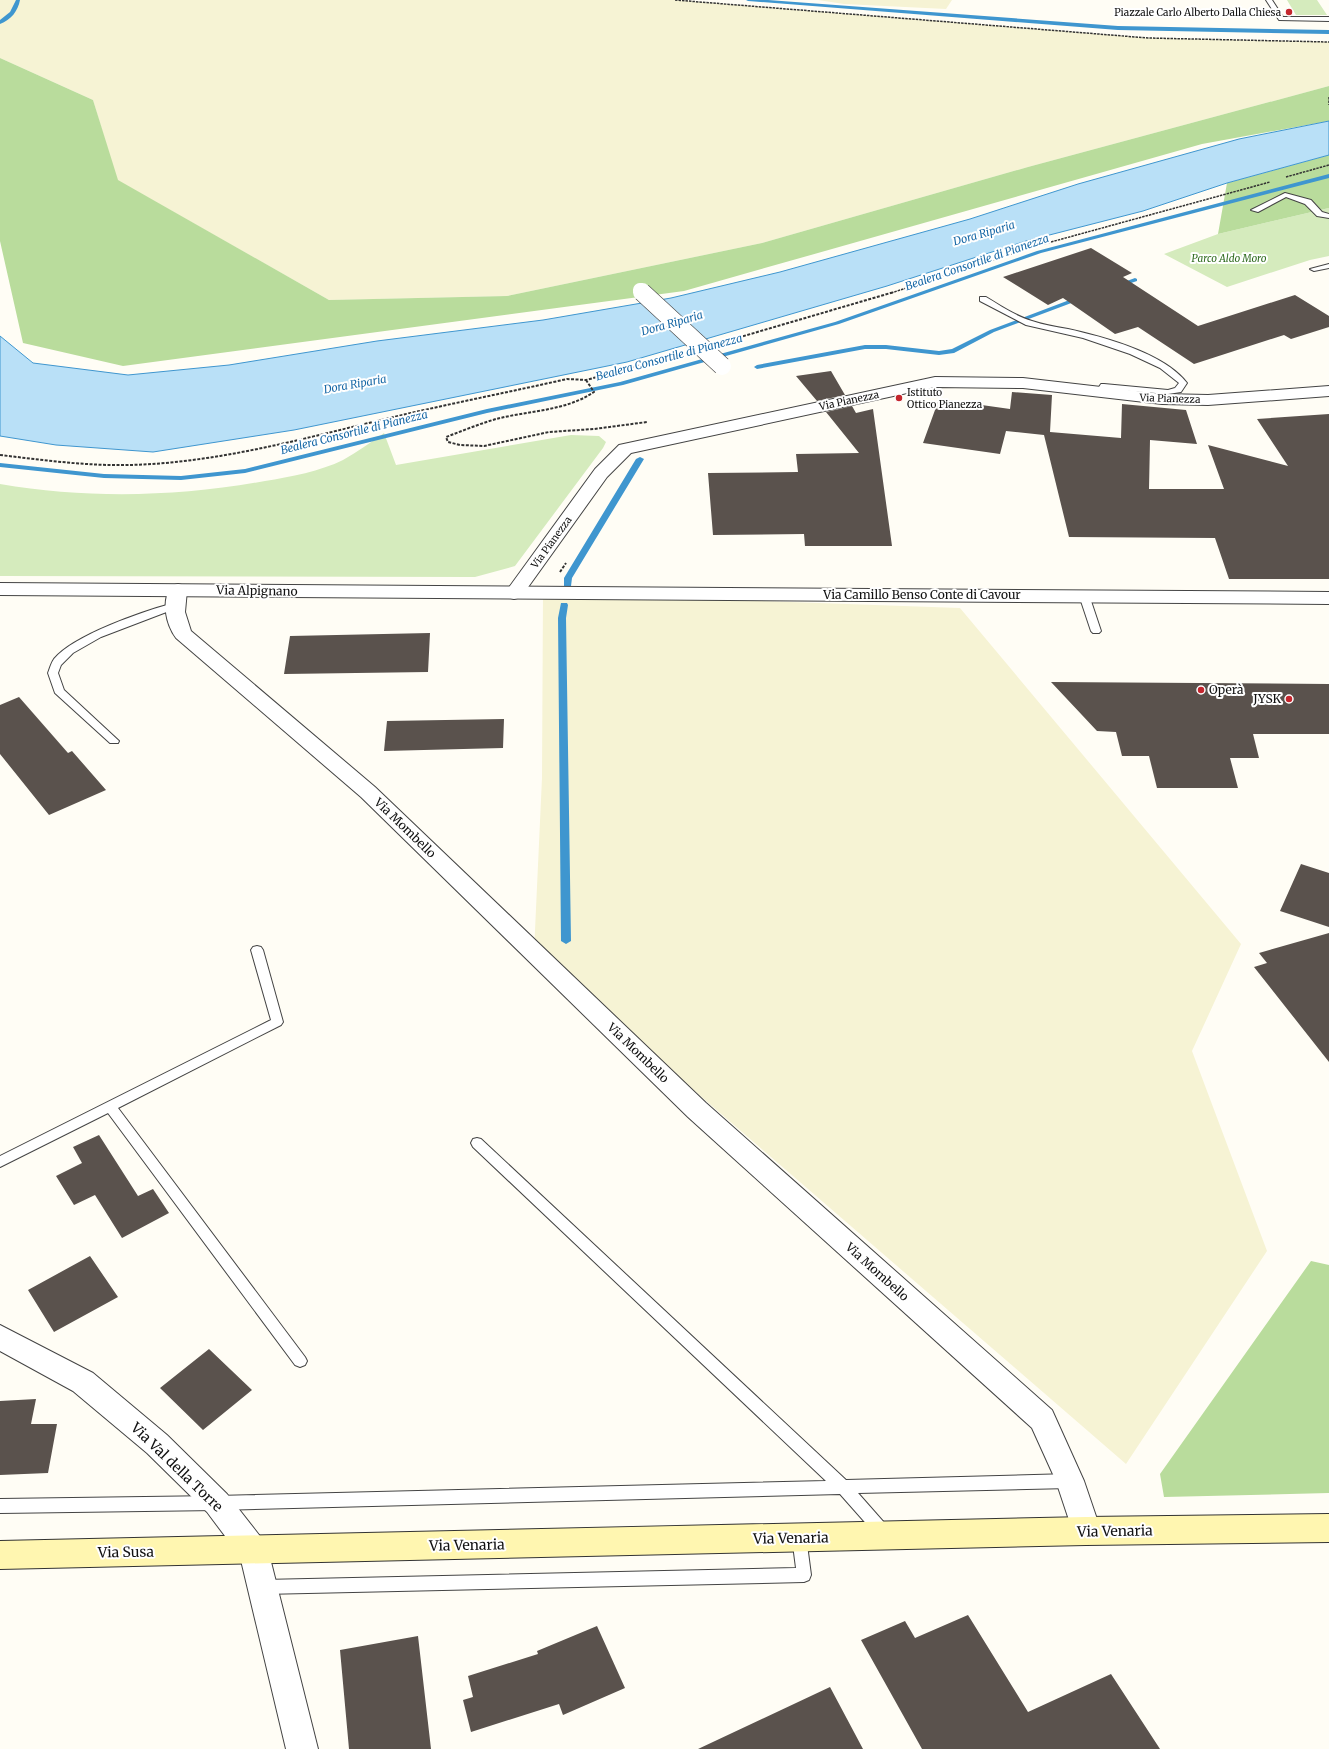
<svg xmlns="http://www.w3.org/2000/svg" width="1329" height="1749" font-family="Merriweather,serif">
<rect width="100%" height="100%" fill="#fffdf5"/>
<path fill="#f6f3d4" d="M0,0H675L1148,38L1329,42V86L1028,167L762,243L507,296L329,300L117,180L93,100L0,58Z
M818,0H952L946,9L844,4Z
M543,593L960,608L1241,944L1192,1051L1267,1251L1126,1464L534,952L542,778Z"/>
<path fill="#d5ebbd" d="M1287,0H1317L1327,15H1296Z
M1329,208V256L1310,260L1227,287L1164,254L1218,234Z
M384,433L396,465L571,435L599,436L606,442L603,448L515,566L475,577L0,576V484C88,499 177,497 265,481C290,477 321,471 343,460C357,452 371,442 384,433Z"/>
<path fill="#b9dc9c" d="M0,58L93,100L118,180L329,300L507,296L762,243L1028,167L1329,86V121L1202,144L684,291L123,366L23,343L0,241Z
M1329,155V208L1218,234L1227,183Z
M1311,1261L1329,1265V1493L1164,1497L1160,1474Z"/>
<path fill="#b9e0f7" stroke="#3f96cf" d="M1329,121V155L1227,183L1143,211L1026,241L887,286L627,362L294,430L153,452L56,445L0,436V336L33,363L128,375L229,365L377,341L543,320L671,298L780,272L970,219L1078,184L1239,139Z"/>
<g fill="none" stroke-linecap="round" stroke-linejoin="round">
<path fill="#3f96cf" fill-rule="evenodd" d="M16,0H20C18,11 11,20 0,24V20L10,12Z
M746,0H768L1118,26L1329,30V34L1118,30L748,1Z
M1329,174V178L1041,253L839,324L623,385L487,413L245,473L181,480L104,478L0,467V463L104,474L181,476L245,469L487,409L620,382L835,322L1037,251Z
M1135,278L1137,279V281L1119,287L1116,285Z
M1080,296L1083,298L1082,299L994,332L954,353L939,355L886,349H865L757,369L754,367L757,365L865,345H886L939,351L952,349L990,330Z
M640,457L644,459L572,578L571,586L567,588H564V578L636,459Z
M561,603H567L568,605L566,618L571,941L566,944L561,941L558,618Z"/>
</g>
<path fill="#5a524d" d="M1091,248L1132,273L1123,277L1198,326L1295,295L1329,316V327L1291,339L1284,335L1194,364L1138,327L1115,334L1063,298L1048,305L1003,277Z
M831,371L845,395L817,401L796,376Z
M1012,392L1052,395L1050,432L1121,438L1122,404L1186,410L1197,444L1150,440L1149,489H1224L1208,445L1288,466L1257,419L1329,414V579H1229L1215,538L1069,537L1044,435L1006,431L1000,454L923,443L939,399L1010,409Z
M852,406L856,413L873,409L892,546H805L804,534L713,535L708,473L798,472L796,454L859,453L826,412Z
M430,633L428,672L284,674L290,636Z
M1051,682L1329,684V734H1253L1259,758H1230L1238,788H1157L1149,756H1122L1116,732L1097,731Z
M19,697L68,753L72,751L106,790L49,815L0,754V705Z
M504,719L503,748L384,751L387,721Z
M1301,864L1329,873V927L1280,911Z
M1329,933V1062L1254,967L1267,963L1259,953Z
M99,1135L138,1196L153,1189L169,1213L122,1238L95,1195L74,1205L56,1176L82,1163L73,1147Z
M90,1256L118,1297L54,1332L28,1290Z
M209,1349L252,1390L203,1430L160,1388Z
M36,1399L31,1424H57L48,1473L0,1475V1401Z
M968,1615L1028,1712L1111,1674L1160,1749H922L861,1640L905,1621L915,1638Z
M597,1626L625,1688L563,1715L559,1704L471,1732L463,1700L473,1697L468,1676L538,1654L537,1651Z
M418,1636L431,1749H349L340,1650Z
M830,1687L863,1749H698Z"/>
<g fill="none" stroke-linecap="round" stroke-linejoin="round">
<g stroke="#444" stroke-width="2">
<path id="service" d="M1266,0H1272L1283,17H1329V21L1279,20Z
M1285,193L1311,200L1322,212L1329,214V218L1317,216L1305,204L1286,197L1258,212L1251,210Z
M1329,264V268L1314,271L1310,269Z
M980,297H986C1001,306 1015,316 1032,321C1044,325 1056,327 1068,329C1104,337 1164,353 1187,383L1181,392L1168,394L1106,389L1102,395H1096L1095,393L1101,384H1104L1168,390L1175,388L1179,383L1160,368L1130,354L1083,338L1026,325L980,301Z
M1084,592L1089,595L1101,631L1099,633H1093L1091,631L1079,595Z
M174,603L177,604L179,606L177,608L101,637L73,653L61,665L58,673L64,690L119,741L118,743H110L55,693L48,673C50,668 51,663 54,659C74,635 144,611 174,603Z
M257,946L261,947L263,950L283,1022L281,1025L118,1108L305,1357L307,1361L305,1365L300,1367L295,1365L108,1113L0,1167V1156L271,1020L251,950L253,947Z
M477,1138L481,1139L846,1480L1070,1474L1075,1476L1077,1481L1075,1486L1070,1488L858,1493L888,1527L890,1532L888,1537L883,1539L878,1537L840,1494L217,1510L0,1513V1499L217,1496L826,1481L473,1147L471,1143L473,1139Z
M799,1530L804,1532L806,1537L811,1575L809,1580L804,1582L263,1594L258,1592L255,1587L258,1582L263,1580L796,1568L792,1537L794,1532Z"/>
</g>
<g stroke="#444" stroke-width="2">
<path id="minor" d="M935,377L1023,378L1162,394L1208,395L1329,386V396L1208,405L1162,404L1023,388L935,387L631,453L607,477L521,597L514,599L507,597L505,593L595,469L619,445Z
M178,584L185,586L187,590L185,612L191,631L375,787L706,1103L1052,1410L1084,1481L1101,1531L1096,1541L1086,1545L1076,1541L1056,1481L1032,1428L688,1117L361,797L176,638C166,624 161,602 171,586Z
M0,1325L93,1373L167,1435L227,1494L263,1540L268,1550L318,1749H286L240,1556L207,1512L147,1453L73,1391L0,1351Z"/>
</g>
<g stroke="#444" stroke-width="2">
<path id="tertiary" d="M0,583L1329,592V604L0,595Z"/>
</g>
<g stroke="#333" stroke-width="2">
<path id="secondary" d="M1329,1514V1542L1086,1545L0,1569V1541L1086,1517Z"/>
</g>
<path stroke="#333" stroke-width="1.5" stroke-dasharray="2.5 1" stroke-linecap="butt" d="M675,0L1148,38L1329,42
M1329,97V105
M1286,177L1329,165
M891,293L1040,245L1270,182"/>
<path stroke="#333" stroke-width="2" stroke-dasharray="3 1.5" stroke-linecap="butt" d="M730,340L894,292
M586,380L594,392C566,411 527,411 496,419C479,424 462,431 446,437L448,442L460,445L484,446L549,432L594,429L647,422
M0,455C43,460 86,466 129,465C215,463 298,440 381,420C443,405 505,393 567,379L586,380L675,356
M560,572L566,563"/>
<use href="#service" fill="#fff" fill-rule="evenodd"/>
<use href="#minor" fill="#fff" fill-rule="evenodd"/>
<use href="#tertiary" fill="#fff" fill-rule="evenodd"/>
<use href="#secondary" fill="#fff6b0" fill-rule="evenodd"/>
<g stroke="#444" stroke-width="14" stroke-linecap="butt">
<path id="minor-bridge-far1" d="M640,290L643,293"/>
</g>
<g stroke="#444" stroke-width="19" stroke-linecap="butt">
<path id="minor-bridge" d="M642,292L722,366"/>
</g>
<use href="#minor-bridge-far1" stroke="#fff" stroke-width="14"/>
<use href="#minor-bridge" stroke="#fff" stroke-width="18"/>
</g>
<g fill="#c4262e" stroke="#fff" stroke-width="1.5">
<circle cx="1289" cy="12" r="4"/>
<circle cx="899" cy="398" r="4"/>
<circle cx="1201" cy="690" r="4"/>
<circle cx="1289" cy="699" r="4"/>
</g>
<g text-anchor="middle" stroke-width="4" stroke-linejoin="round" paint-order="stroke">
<g font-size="10" fill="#111" stroke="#fff" text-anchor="end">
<text x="1281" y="16">Piazzale Carlo Alberto Dalla Chiesa</text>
<text x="907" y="396" text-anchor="start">Istituto<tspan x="907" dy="12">Ottico Pianezza</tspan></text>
</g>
<g font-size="10" font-style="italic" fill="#2f6b1f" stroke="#fff">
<text x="1229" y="262">Parco Aldo Moro</text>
</g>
<g font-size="10" fill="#111" stroke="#fff">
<text transform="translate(1170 398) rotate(2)" y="4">Via Pianezza</text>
<text transform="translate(849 400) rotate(-12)" y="4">Via Pianezza</text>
<text transform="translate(551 542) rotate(-54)" y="4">Via Pianezza</text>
</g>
<g font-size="11" font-style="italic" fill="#1768a6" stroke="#fff">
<text transform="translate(984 233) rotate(-16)" y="4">Dora Riparia</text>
<text transform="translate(977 262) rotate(-19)" y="4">Bealera Consortile di Pianezza</text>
<text transform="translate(672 323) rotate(-16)" y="4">Dora Riparia</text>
<text transform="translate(669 357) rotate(-15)" y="4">Bealera Consortile di Pianezza</text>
<text transform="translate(355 384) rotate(-10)" y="4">Dora Riparia</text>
<text transform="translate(354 432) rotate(-14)" y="4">Bealera Consortile di Pianezza</text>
</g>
<g font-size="12" fill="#111" stroke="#fff">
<text transform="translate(257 591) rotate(1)" y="4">Via Alpignano</text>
<text x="922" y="599">Via Camillo Benso Conte di Cavour</text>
<text transform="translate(405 828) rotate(44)" y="4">Via Mombello</text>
<text transform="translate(638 1053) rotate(44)" y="4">Via Mombello</text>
<text transform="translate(877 1272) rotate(42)" y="4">Via Mombello</text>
</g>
<g font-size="12" fill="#111" stroke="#fff" text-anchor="start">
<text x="1209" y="694">Operà</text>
<text x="1281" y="703" text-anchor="end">JYSK</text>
</g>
<g font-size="14" fill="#111" stroke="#fff">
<text transform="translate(177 1467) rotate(44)" y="5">Via Val della Torre</text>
<text transform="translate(1115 1531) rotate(-1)" y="5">Via Venaria</text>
<text transform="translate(791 1538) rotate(-1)" y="5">Via Venaria</text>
<text transform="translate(467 1545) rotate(-1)" y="5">Via Venaria</text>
<text transform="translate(126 1552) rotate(-1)" y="5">Via Susa</text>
</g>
</g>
</svg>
